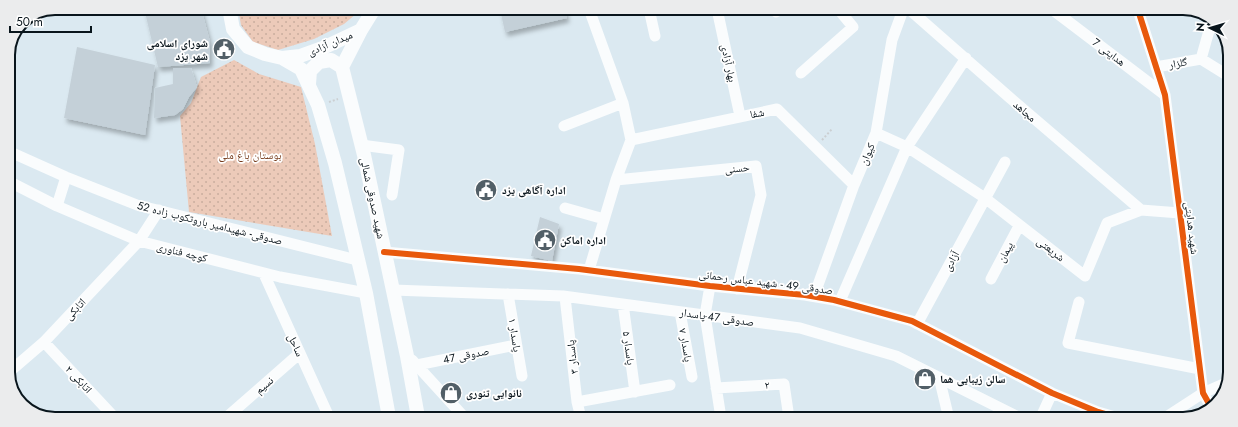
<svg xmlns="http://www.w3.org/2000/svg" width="1238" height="427" font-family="Jost,'Noto Naskh Arabic',sans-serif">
<defs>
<pattern id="green-dots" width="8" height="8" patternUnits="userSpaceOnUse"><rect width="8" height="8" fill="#eccab9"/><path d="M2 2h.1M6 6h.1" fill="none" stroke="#c9ad9e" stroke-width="1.8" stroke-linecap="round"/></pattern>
<filter id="shadow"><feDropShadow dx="2.5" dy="4.5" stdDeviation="2" flood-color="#0004"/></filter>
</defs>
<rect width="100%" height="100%" fill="#dbe9f1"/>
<path fill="url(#green-dots)" d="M238,8L362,9L344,24L314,39L278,50L253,42L241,25Z
M234,60L259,74L301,87L315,144L332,236L189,212L180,116L191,103L201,77Z"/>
<path fill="#c4d0d8" filter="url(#shadow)" d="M144,8H201L210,42V63L158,67Z
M500,9H565L567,18L505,32Z
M77,47L155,65L145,135L64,118Z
M173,68H191L197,87L189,97L183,109L175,115L154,118L155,88L173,84Z
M540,217L559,224L552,261L531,256Z"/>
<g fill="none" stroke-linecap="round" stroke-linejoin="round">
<path stroke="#cbcfd2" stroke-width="2" stroke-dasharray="2 2" stroke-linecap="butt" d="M329,102L338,99
M822,140L832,129"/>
<path stroke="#fafcfd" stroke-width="11" d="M649,9L655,36
M717,9L740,116
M910,10L1009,97L1141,210
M1053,10L1165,95
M1138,10L1165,95L1203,393L1212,409
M776,12L779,10
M1201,59L1230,77
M1156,67L1201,59L1212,20
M801,73L853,27L839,10
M564,126L623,103
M876,133L907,147L985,198L1085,276L1107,223L1141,210L1180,213
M631,140L777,109L854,185
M361,145L399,150L392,195
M8,151L66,177L137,205L357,260
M616,180L756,166L761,195L737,289
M8,181L57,206L139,241L280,277L366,293
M57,206L66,177
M565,208L604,219
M384,252L579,269L710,286L805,295L834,300L912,321L1052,393L1098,412L1122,419
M589,270L616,180L631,140L623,103L589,9
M264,274L329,417
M991,279L1019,226
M710,286L705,315L721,418
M393,290L563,296L800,328L896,356L1022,419
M508,294L522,376
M814,296L854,185L876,133L892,40L903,10
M565,297L577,402L581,418
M840,301L907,147L966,58
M1079,302L1068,343L1200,369
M623,304L635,392
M680,312L692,377
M917,324L1005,162
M44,342L114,417
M412,360L464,417
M417,365L516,345
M8,373L44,342L139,241L159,210
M939,377L949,419
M716,388L784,384L789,418
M577,402L670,385
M227,417L300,353
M1040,419L1052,393
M1163,419L1203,393L1228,382"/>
<path stroke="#fafcfd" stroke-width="14" d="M229,8L233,29L248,47L265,54L282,58L300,56L325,47L361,30L374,9
M361,30L342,67L364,155L407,356L418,417
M282,58L301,69L318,105L335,163L366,293L389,417
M309,84L310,71L319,62L331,60L342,67"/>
<g stroke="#fff" stroke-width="8">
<path id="cycleway" d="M1138,10L1165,95L1203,393L1212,409
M384,252L579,269L710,286L805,295L834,300L912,321L1052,393L1098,412L1122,419"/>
</g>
<use href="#cycleway" stroke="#e8590c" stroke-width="6"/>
</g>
<defs>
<g id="civic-disc" transform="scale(1.15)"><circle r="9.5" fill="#525f67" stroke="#fff"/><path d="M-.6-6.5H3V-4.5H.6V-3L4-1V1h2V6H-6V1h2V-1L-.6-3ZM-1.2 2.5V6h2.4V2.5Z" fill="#fff"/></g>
<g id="shop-disc" transform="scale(1.15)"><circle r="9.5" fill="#525f67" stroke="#fff"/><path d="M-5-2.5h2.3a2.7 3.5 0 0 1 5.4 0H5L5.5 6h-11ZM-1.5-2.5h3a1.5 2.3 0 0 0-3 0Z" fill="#fff"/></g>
</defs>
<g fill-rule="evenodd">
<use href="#civic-disc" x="224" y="49"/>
<use href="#civic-disc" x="486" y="190"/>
<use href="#civic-disc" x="545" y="240"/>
<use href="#shop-disc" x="925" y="379"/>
<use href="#shop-disc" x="451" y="393"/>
</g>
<g text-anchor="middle" stroke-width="3.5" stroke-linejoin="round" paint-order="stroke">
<g font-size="11" font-weight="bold" fill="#09151c" stroke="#fff" text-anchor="start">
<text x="208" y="47" text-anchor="end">شورای اسلامی<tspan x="208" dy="13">شهر یزد</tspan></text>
<text x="502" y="194">اداره آگاهی یزد</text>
<text x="560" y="244">اداره اماکن</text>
<text x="940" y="383">سالن زیبایی هما</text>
<text x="466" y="397">نانوایی تنوری</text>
</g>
<g font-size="11" fill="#09151c" stroke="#fff">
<text transform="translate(330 43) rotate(-23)" y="4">میدان آزادی</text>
<text transform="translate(1109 52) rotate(37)" y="4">هدایتی 7</text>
<text transform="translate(729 63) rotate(78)" y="4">بهار آزادی</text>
<text transform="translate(1178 63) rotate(-10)" y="4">گلزار</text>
<text transform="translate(1025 111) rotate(41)" y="4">مجاهد</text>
<text transform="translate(757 113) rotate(-11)" y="4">شفا</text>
<text transform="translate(867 154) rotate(-67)" y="4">کیوان</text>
<text transform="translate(737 168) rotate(-6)" y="4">حسنی</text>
<text transform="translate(373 198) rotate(78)" y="4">شهید صدوقی شمالی</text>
<text transform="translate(210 223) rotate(14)" y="4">52 صدوقی- شهیدامیر باروتکوب زاده</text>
<text transform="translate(1192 228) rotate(83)" y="4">شهید هدایتی</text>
<text transform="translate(1051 249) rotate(38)" y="4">شریعتی</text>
<text transform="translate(182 252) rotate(14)" y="4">کوچه فناوری</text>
<text transform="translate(1005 252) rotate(-62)" y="4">پیمان</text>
<text transform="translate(951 261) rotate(-62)" y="4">آزادی</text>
<text transform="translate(766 282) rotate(7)" y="4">صدوقی 49 - شهید عباس رحمانی</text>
<text transform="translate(75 309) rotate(-47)" y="4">اتابکی</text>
<text transform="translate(717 317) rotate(8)" y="4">صدوقی 47-پاسدار</text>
<text transform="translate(515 335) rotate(81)" y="4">پاسدار ۱</text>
<text transform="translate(296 345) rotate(66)" y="4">ساحل</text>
<text transform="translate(686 345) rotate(80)" y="4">پاسدار ۷</text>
<text transform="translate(629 348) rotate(82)" y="4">پاسدار ۵</text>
<text transform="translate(466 355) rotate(-11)" y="4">صدوقی 47</text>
<text transform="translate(572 357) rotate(-97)" y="4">پاسدار ۳</text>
<text transform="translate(79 379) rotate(47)" y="4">اتابکی ۲</text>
<text transform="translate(264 385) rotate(-41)" y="4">نسیم</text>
<text transform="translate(767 385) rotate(-3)" y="4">۲</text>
</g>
<g font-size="11" fill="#763c1c" stroke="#fff">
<text x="250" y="159">بوستان باغ ملی</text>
</g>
</g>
<path d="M0 0H1238V427H0ZM55 15H1183A40 40 0 0 1 1223 55V372A40 40 0 0 1 1183 412H55A40 40 0 0 1 15 372V55A40 40 0 0 1 55 15Z" fill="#ebeced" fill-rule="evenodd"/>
<path fill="none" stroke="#09151c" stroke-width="2" d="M55 15H1183A40 40 0 0 1 1223 55V372A40 40 0 0 1 1183 412H55A40 40 0 0 1 15 372V55A40 40 0 0 1 55 15Z"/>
<g transform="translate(1210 28) rotate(275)" stroke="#ffffff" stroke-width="3" paint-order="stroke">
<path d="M0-3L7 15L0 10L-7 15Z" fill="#09151c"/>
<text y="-6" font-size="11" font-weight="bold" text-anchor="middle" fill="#09151c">N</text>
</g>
<path d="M10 26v6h81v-6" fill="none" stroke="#09151c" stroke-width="2"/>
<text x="16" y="26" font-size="12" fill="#09151c" stroke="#ffffff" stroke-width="3" paint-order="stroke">50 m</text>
</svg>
